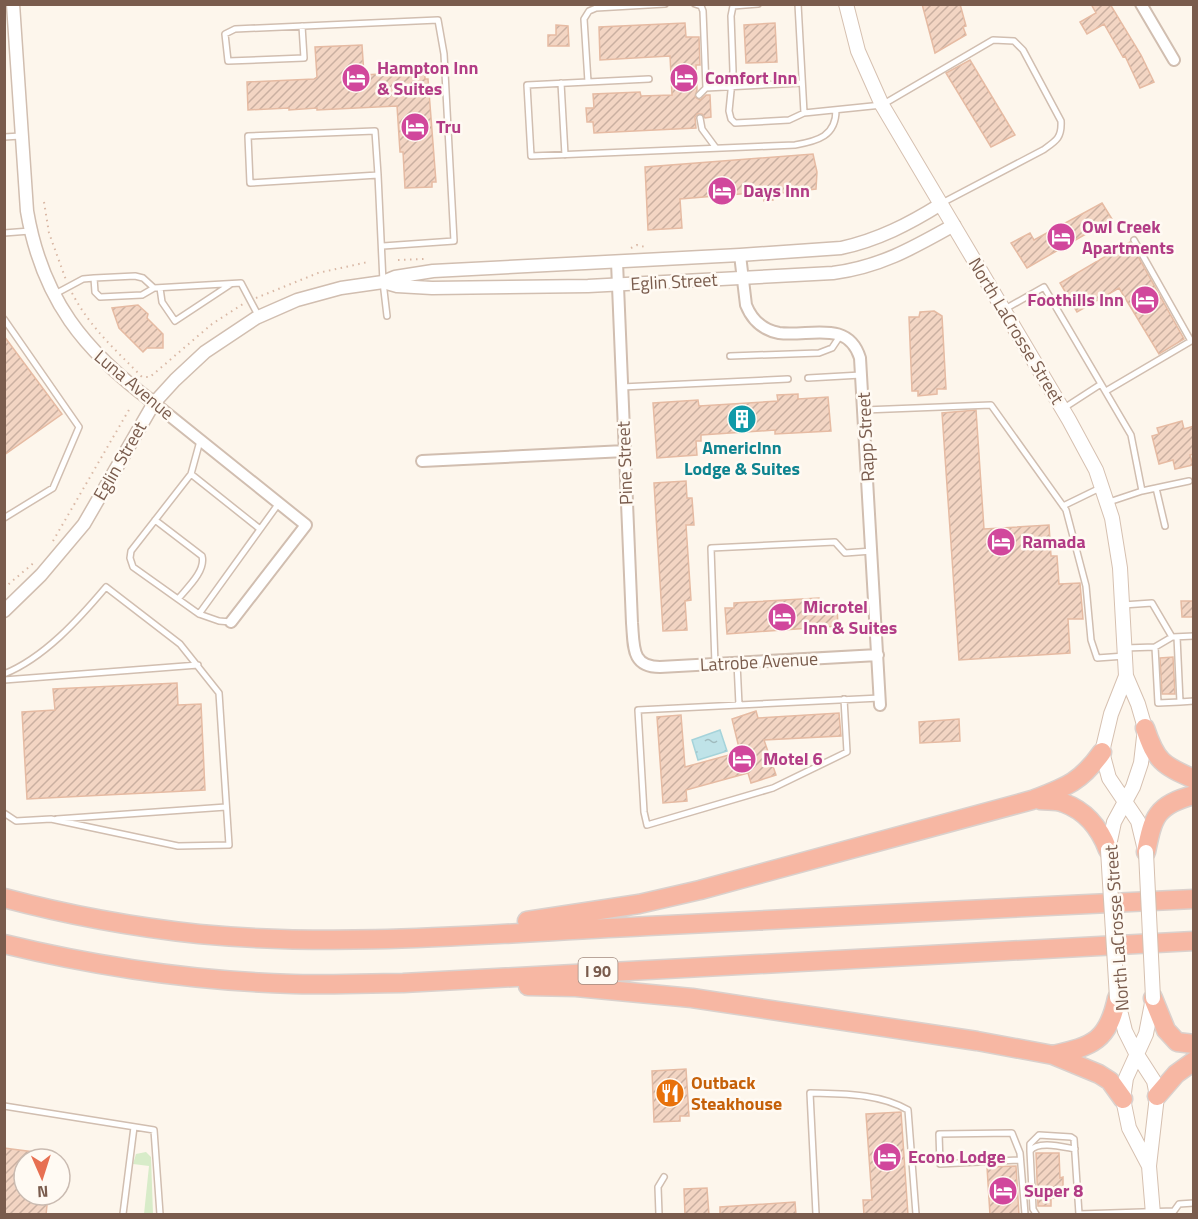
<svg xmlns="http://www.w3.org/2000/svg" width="1198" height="1219" font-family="'Titillium Web',sans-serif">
<defs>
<pattern id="water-ripples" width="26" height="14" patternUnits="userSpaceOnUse" patternTransform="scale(1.5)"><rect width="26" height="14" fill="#bfe3e8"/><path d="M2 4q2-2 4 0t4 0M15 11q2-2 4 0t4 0" fill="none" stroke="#a0bbbe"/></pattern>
<pattern id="building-hatch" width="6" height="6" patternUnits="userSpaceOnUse" patternTransform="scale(1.5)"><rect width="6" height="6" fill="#f3d5c3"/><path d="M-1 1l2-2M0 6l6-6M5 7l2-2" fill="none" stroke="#cab0a1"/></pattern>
</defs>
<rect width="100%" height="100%" fill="#fdf6ec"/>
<path fill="#d8ecc9" d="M146,1152L151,1157L153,1214H144L149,1166L133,1164L136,1154Z"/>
<path fill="url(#water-ripples)" stroke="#a5d3da" stroke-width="1.5" d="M720,730L727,751L698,760L692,740Z"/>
<path fill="url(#building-hatch)" stroke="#e6bba3" stroke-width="1.5" d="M922,4H960L966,26L963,27L966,35L935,53Z
M1091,4H1110L1141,55L1154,82L1140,88L1125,56L1123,57L1104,24L1087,34L1080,22L1096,13Z
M685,23L686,37H699L700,65H696L697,90L695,97L700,100L706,95H710L711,117L705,118L702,114H697L695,117L696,128L594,133L593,122H587L586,108H594L593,94L640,92L641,96L672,95L670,56L600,60L599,27Z
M775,23L777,62L746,63L744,25Z
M556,25L568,26L569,46H548V35H556Z
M362,45L364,75L410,72V74L425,73V79H428L436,182H432V187L405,188L403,152H400L397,106L317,110V108L289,110V108L248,110L247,82L314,79L317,77L315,47Z
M970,60L1015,135L991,147L946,73Z
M813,154L817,172L816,189L773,194V200L764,201L763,196H752V193L680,199L682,228L648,230L645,167Z
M1102,203L1112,219L1027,268L1011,243L1030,233L1034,240Z
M1130,242L1184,339L1159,354L1119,288L1077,312L1060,283Z
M138,305L148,314L147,318L163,334V348H147L143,352L119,328L112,308Z
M934,311L942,316L946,389H937V394L918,396V391H912L909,317H919L920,312Z
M4,336L62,414L4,455Z
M798,394V399L828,397L831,431L775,434V430L701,435V441H696L697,455L657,458L653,403L698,400L699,406L778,401L777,395Z
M976,410L984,529L1049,525L1051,556H1057L1059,584L1080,583L1083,619H1068L1070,653L959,660L942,413Z
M1182,421L1184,429L1194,426V454L1190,455L1193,465L1175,469L1173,460L1159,464L1152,436L1159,434L1157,428Z
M686,481L687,498H692L694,525H686L691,600L685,601L687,630L663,631L654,483Z
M819,598L820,607L837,606L838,626L727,634L725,608H734V603Z
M1181,601H1194V617H1182Z
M1173,657L1175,694H1162L1160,658Z
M177,683L178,705L201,704L205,790L27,799L22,712L55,710L53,689Z
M756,711L758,718L839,713L841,736L764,740L776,775L751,783L748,773L686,790L687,801L663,803L657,717L681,715L685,767L740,752L732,719Z
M959,719L960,741L920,743L919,722Z
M686,1069L689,1116H680V1121L654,1122L652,1071Z
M901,1112L908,1215H864L863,1200H872L866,1114Z
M4,1148L42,1153V1159H24V1195H48L46,1215H4Z
M1036,1153H1059L1060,1178L1063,1177V1198H1051V1206H1038Z
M1016,1166L1019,1215H990L987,1167Z
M707,1188L709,1215H685L684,1189Z
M795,1202L796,1215H720V1207Z"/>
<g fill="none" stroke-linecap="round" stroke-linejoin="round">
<g stroke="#d1beb0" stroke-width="8">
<path id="service" d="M695,4L701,6L703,11L706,88L802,83
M758,4L733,6L731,16L733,71L729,111L731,119L735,123L789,120L804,113L882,105L993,40L1014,41L1023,50L1061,121C1062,138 1056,141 1043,150L942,203
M798,4L804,113
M302,26L304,58L228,61L225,34L235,29L438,20L444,54L454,241L383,246
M649,79L588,82L584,19L589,11L596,8L665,4
M588,82L527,85L531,156L795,145C818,141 836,136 836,110
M561,83L565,155
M699,95L706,88
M700,118L702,129L716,148
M4,137L21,136
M378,175L375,131L248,136L250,183L378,175L383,282L387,316
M4,233L30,231
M94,278L95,292L100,297L142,295L154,288
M160,288L162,302L175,321L231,284
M55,294L83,279L94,278L135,276L143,278L154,288L241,283L258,315
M1005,309L1044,287L1131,435L1142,491L1109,502
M4,319L79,427L53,488L4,518
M730,356L819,353L832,348L840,336
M808,378L861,375
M622,387L788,379
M1106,391L1191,341L1134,240
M1064,408L1101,384
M864,410L991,405L1066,510L1086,586L1091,640L1097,658L1125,656
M191,474L200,441
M1156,488L1165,526
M1142,491L1189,481
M1063,506L1100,488
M155,520L202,556C206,571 187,588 178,599
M260,529L191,474L131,551L130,558L133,567L199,614L279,503
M1123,605L1152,603L1172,637L1194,636
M199,614L219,621L231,622
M1155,647L1158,703L1180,702L1177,637
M1125,648L1155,647L1172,637
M737,663L739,705
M715,664L711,548L835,542L845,553L872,551
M4,674C44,658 79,619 106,587L180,644L219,693L229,845L178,846L51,819L16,821L4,813
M4,680L198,665
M844,699L847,752L773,788L647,825L644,812L638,710L880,698
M1180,702L1194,701
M57,819L226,807
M4,1106L154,1130L160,1214
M1030,1151V1144L1039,1135L1071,1137L1074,1139L1079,1214L1174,1211
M1020,1160L940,1164L939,1134L1012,1133L1020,1153L1025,1214
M1174,1211L1179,1204L1194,1203
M123,1214L134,1127
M659,1214L658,1187L664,1177
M816,1214L810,1093C842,1094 879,1093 908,1110L916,1214
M1036,1214L1033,1209L1030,1151C1038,1140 1063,1147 1075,1149"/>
</g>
<g stroke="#d1beb0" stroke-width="14">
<path id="minor" d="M1141,4L1174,60
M740,255L746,305C752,320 763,330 779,333C809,337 848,319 860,358L880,705
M617,262L632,623C634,646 631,667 660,667L878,655
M154,403L306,525L231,622
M422,461L625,451"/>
</g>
<g stroke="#d1beb0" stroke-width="15">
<path id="tertiary" d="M13,4L27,211C42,299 84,351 154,403
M383,282L397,286L432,288L588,286L833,273C880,267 913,248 954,225
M4,611L41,575L84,524L154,403L175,380L205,352L256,318L297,300L341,288L383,282L395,277L433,271L740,255L841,248C878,240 909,224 941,204"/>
</g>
<g stroke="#d6c0b0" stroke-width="16">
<path id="secondary" d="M846,4L858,51L882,105L1069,420L1096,470L1112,518L1120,568L1126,676L1138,704L1145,728L1141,763L1133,787L1114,822L1108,850
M1126,676L1111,714L1102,752L1109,778L1138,821L1145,850
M1117,998L1125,1031L1136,1053L1154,1081L1157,1096L1149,1166L1153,1214
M1149,1166L1129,1128L1123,1099L1126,1078L1146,1034L1153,998"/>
</g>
<g stroke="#dad1cd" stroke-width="21">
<path id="motorway" d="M1145,728C1156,761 1162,765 1194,779
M1040,800C1048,801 1057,800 1064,803C1086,811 1100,829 1108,850
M1146,852C1153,817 1156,805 1194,795
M4,898C68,915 133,927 199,934C348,948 499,933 648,926C830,916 1012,908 1194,899
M527,921L639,904L700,890L1032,800C1066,787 1081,782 1102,752
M4,944C99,967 196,981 293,984C330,985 366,983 403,983L1194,941
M528,986L576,987L692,998L977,1041L1053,1055L1099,1074L1110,1081L1123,1099
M1153,998L1166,1030L1177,1042L1194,1044
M1053,1055C1093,1046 1108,1041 1117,998
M1157,1096L1176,1074L1194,1061"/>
</g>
<path stroke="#d9b8a5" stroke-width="2" stroke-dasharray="1.5 4.5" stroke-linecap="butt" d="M44,202L49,233L66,280
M631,248L637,245L645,247
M398,260L425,259
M72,293C91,329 115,349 142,377H150L212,324L243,304
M256,298L318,273L368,262
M53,541L130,408
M4,588L36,561"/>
<use href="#service" stroke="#fff" stroke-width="5"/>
<use href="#minor" stroke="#fff" stroke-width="10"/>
<use href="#tertiary" stroke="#fff" stroke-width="12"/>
<use href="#secondary" stroke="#fff" stroke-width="14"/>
<use href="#motorway" stroke="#f7b7a3" stroke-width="18"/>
<g stroke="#d6c0b0" stroke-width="16" stroke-linecap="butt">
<path id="secondary-bridge" d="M1108,850L1117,998
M1146,852L1153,998"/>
</g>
<use href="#secondary-bridge" stroke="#fff" stroke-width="14"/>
</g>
<defs>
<g id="hotel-disc" transform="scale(1.5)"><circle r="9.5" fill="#d1479c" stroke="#fffaf3"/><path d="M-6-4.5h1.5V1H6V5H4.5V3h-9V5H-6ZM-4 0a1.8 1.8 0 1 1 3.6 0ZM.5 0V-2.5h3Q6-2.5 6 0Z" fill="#fff"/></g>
<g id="building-disc" transform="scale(1.5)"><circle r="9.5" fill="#0f9aa8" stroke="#fffaf3"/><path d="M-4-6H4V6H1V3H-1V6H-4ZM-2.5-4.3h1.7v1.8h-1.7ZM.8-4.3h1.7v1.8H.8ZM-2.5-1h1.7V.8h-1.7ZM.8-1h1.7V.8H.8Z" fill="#fff"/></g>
<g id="restaurant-disc" transform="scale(1.5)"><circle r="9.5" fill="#e8710a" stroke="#fffaf3"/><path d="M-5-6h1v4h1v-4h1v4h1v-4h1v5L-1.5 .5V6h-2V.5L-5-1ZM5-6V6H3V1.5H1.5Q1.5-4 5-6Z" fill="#fff"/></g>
</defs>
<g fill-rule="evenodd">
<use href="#hotel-disc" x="356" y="78"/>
<use href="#hotel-disc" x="684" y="78"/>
<use href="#hotel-disc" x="415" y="127"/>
<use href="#hotel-disc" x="722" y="191"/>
<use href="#hotel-disc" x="1061" y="237"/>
<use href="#hotel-disc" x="1145" y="300"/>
<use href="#building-disc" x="742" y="419"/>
<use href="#hotel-disc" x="1001" y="542"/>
<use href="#hotel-disc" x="782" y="617"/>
<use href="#hotel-disc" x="742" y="759"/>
<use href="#restaurant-disc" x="670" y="1093"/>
<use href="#hotel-disc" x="887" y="1157"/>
<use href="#hotel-disc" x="1003" y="1191"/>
</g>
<g text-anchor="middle" stroke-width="5" stroke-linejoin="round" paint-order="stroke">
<rect fill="#fffaf3" stroke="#a28b7f" stroke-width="1.5" x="578.5" y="958" width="39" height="26" rx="4.5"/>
<g font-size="16" font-weight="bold" fill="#7a5c4d">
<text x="598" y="977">I 90</text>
</g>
<g font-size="18" font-weight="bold" fill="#b23c85" stroke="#fffaf3" text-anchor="start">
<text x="377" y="74">Hampton Inn<tspan x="377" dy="21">&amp; Suites</tspan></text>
<text x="705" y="84">Comfort Inn</text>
<text x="436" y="133">Tru</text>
<text x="743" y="197">Days Inn</text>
<text x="1082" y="233">Owl Creek<tspan x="1082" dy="21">Apartments</tspan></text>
<text x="1124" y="306" text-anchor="end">Foothills Inn</text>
<text x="1022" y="548">Ramada</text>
<text x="803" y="613">Microtel<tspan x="803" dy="21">Inn &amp; Suites</tspan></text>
<text x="763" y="765">Motel 6</text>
<text x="908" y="1163">Econo Lodge</text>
<text x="1024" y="1197">Super 8</text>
</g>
<g font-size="18" fill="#7a5c4d" stroke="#fffaf3">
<text transform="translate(674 282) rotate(-3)" y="6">Eglin Street</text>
<text transform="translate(1016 331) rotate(59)" y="6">North LaCrosse Street</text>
<text transform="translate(134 385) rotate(40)" y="6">Luna Avenue</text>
<text transform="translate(866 437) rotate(-93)" y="6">Rapp Street</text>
<text transform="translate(120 461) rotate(-60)" y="6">Eglin Street</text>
<text transform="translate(625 463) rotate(-92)" y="6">Pine Street</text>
<text transform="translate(759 662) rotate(-3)" y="6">Latrobe Avenue</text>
<text transform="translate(1117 928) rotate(-94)" y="6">North LaCrosse Street</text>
</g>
<g font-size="18" font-weight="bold" fill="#0d838f" stroke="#fffaf3">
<text x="742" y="454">AmericInn<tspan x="742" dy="21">Lodge &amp; Suites</tspan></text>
</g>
<g font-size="18" font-weight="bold" fill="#c56008" stroke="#fffaf3" text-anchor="start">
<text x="691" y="1089">Outback<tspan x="691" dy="21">Steakhouse</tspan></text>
</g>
</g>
<rect width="1198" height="1219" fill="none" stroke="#7a5c4d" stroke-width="12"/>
<g transform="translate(42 1177) rotate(177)"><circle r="28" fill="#fffaf3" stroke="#cabbb1" stroke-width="1.5"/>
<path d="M0-4.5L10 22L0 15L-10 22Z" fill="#e76f51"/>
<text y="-9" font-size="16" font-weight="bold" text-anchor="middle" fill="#7a5c4d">N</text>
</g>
</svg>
